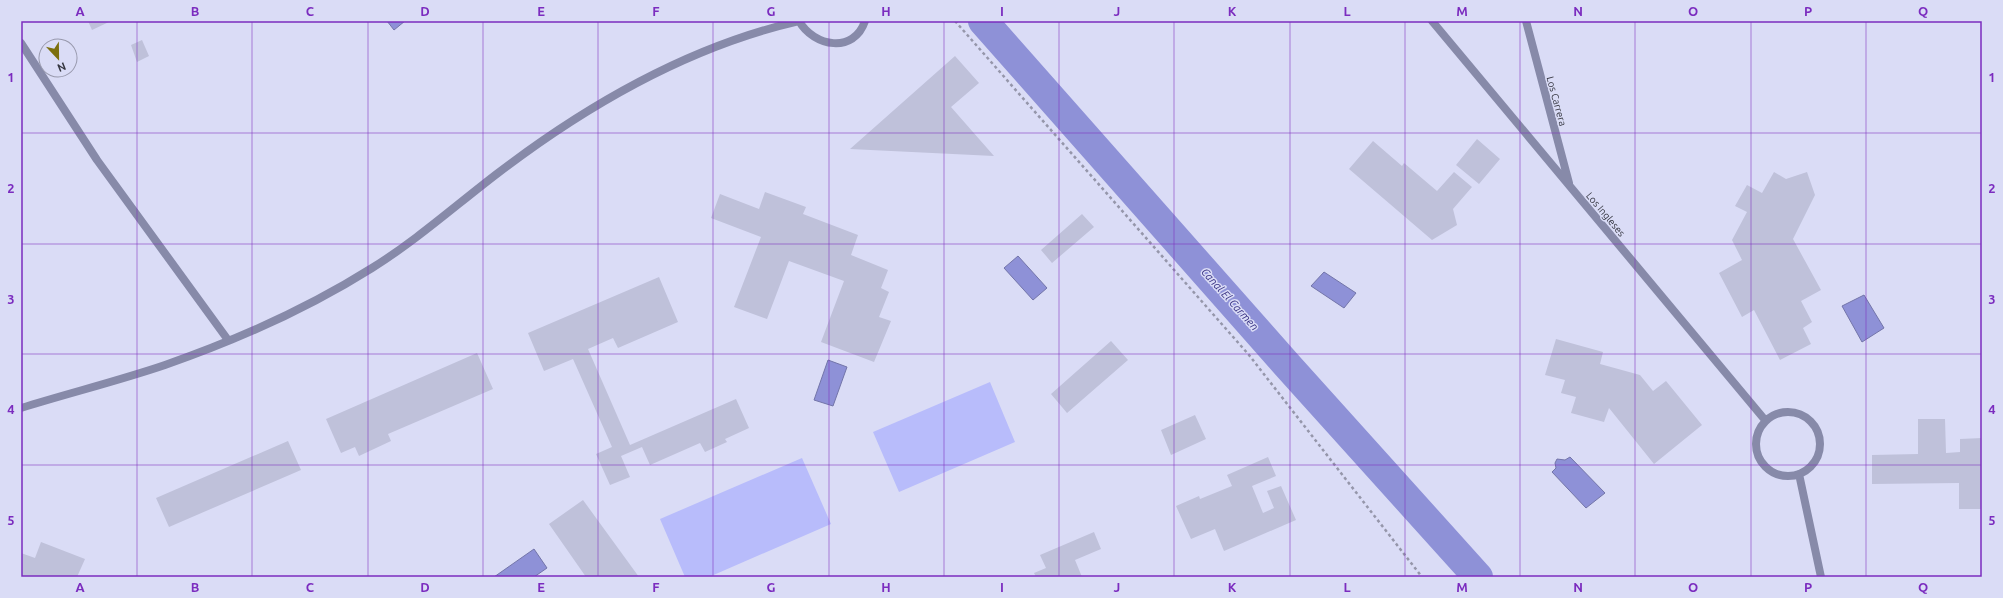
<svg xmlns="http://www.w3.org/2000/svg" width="2003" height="598" font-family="Ubuntu,sans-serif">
<rect width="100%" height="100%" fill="#dadcf6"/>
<path fill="#b8bcfb" d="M990,382L1015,442L899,492L873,432Z
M802,458L831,524L709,577H685L660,519Z"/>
<path fill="#8e91d7" stroke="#7375a9" d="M387,21H405L394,30Z
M1018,256L1047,288L1033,300L1004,268Z
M1324,272L1356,293L1344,308L1311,286Z
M1864,295L1884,328L1862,342L1842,306Z
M828,360L847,367L833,406L814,400Z
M1570,457L1605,493L1586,508L1552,472L1556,468L1555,463L1557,459L1565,460Z
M534,549L547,568L534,577H494Z"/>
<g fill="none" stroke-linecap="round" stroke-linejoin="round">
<path stroke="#8e91d7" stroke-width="30" d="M983,21L1287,365L1478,577"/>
</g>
<path fill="#bfc1da" d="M88,21H111L92,30Z
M142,40L149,56L137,62L131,45Z
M955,56L979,83L951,107L994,156L850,149Z
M1477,139L1500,159L1479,184L1456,165Z
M1373,141L1402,166L1404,163L1437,191L1454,172L1472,187L1453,209L1457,225L1432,240L1349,169Z
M1774,172L1786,179L1807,172L1815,195L1793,239L1821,290L1801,301L1812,322L1803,328L1811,344L1780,360L1754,310L1742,317L1719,273L1742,260L1732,240L1747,212L1735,206L1747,185L1762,193Z
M765,192L806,207L803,214L858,235L851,255L888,270L881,288L889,292L879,317L891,321L874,362L821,342L844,281L789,261L767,319L734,307L761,237L711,218L720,194L759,209Z
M1082,214L1094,227L1052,263L1041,250Z
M659,277L678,322L618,348L613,338L588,349L630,445L736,399L749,428L725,439L727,442L705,452L700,443L650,465L642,447L621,456L630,477L610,485L596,454L612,447L573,359L544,371L528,333Z
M1556,339L1603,352L1600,364L1640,375L1653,391L1666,381L1702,425L1654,464L1609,408L1604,422L1571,413L1576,397L1561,393L1565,380L1545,375Z
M1111,341L1128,360L1067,413L1051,394Z
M477,353L493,389L388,434L391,441L359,456L355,447L341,453L326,419Z
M1195,415L1206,439L1171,455L1161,430Z
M1918,419H1945L1946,453L1960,452V439L1982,438V509H1959V483L1872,484V455L1918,454Z
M288,441L301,470L169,527L156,498Z
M1268,457L1276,476L1252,486L1263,513L1274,508L1267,491L1281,486L1296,520L1224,551L1215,529L1191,539L1176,506L1199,496L1200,499L1232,486L1227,475Z
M583,500L639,577H586L549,524Z
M1094,532L1101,549L1075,560L1082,577H1036L1034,573L1046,568L1040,555Z
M41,542L85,559L77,577H21V553L35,558Z"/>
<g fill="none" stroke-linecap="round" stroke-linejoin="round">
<path stroke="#9596aa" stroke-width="2.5" stroke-dasharray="3 3" stroke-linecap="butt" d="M955,21L1249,355L1422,577"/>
<path stroke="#878aa9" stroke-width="8" d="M799,21C814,47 854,54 865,21
M1432,21L1765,420
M1526,21L1569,183
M21,43L97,160L228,340
M21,408C69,393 118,381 165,365C234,341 310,307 372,268C417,240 456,205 498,173C587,105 690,46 799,21
M1756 444a32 32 0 1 1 64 0a32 32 0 1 1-64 0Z
M1799,474L1821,577"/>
</g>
<path fill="none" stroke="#7b2cbf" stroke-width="1" stroke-opacity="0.55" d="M137,21V577M252,21V577M368,21V577M483,21V577M598,21V577M713,21V577M829,21V577M944,21V577M1059,21V577M1174,21V577M1290,21V577M1405,21V577M1520,21V577M1635,21V577M1751,21V577M1866,21V577M21,133H1982M21,244H1982M21,354H1982M21,465H1982"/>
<g text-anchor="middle" stroke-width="3" stroke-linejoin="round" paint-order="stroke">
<g font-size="10" fill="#34353f" stroke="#dadcf6">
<text transform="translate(1557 101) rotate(75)" y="4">Los Carrera</text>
<text transform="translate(1606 214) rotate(50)" y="4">Los Ingleses</text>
</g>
<g font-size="11" font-style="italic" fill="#373082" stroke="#dadcf6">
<text transform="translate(1230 299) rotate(48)" y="4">Canal El Carmen</text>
</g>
</g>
<rect width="2003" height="598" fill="none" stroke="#dadcf6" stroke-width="44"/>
<g transform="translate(58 58) rotate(158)"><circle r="19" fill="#dadcf6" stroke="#9899ad"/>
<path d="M0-3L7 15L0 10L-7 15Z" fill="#7c6f0e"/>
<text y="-6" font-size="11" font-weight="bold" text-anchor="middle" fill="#34353f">N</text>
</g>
<rect x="22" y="22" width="1959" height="554" fill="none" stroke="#7b2cbf" stroke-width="1.5"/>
<g font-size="13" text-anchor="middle" font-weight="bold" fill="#7b2cbf">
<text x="80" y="16">A</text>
<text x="195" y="16">B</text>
<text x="310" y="16">C</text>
<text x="425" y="16">D</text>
<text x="541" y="16">E</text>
<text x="656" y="16">F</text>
<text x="771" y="16">G</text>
<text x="886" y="16">H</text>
<text x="1002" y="16">I</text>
<text x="1117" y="16">J</text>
<text x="1232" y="16">K</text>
<text x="1347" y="16">L</text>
<text x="1462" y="16">M</text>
<text x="1578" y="16">N</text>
<text x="1693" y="16">O</text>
<text x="1808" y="16">P</text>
<text x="1923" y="16">Q</text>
<text x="11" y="82">1</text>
<text x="1992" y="82">1</text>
<text x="11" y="193">2</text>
<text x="1992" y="193">2</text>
<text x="11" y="304">3</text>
<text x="1992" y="304">3</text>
<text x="11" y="414">4</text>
<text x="1992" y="414">4</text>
<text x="11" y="525">5</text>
<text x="1992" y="525">5</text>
<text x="80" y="592">A</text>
<text x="195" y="592">B</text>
<text x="310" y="592">C</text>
<text x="425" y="592">D</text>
<text x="541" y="592">E</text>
<text x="656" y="592">F</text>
<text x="771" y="592">G</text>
<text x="886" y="592">H</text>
<text x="1002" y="592">I</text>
<text x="1117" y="592">J</text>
<text x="1232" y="592">K</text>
<text x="1347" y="592">L</text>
<text x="1462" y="592">M</text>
<text x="1578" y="592">N</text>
<text x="1693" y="592">O</text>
<text x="1808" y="592">P</text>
<text x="1923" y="592">Q</text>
</g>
</svg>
